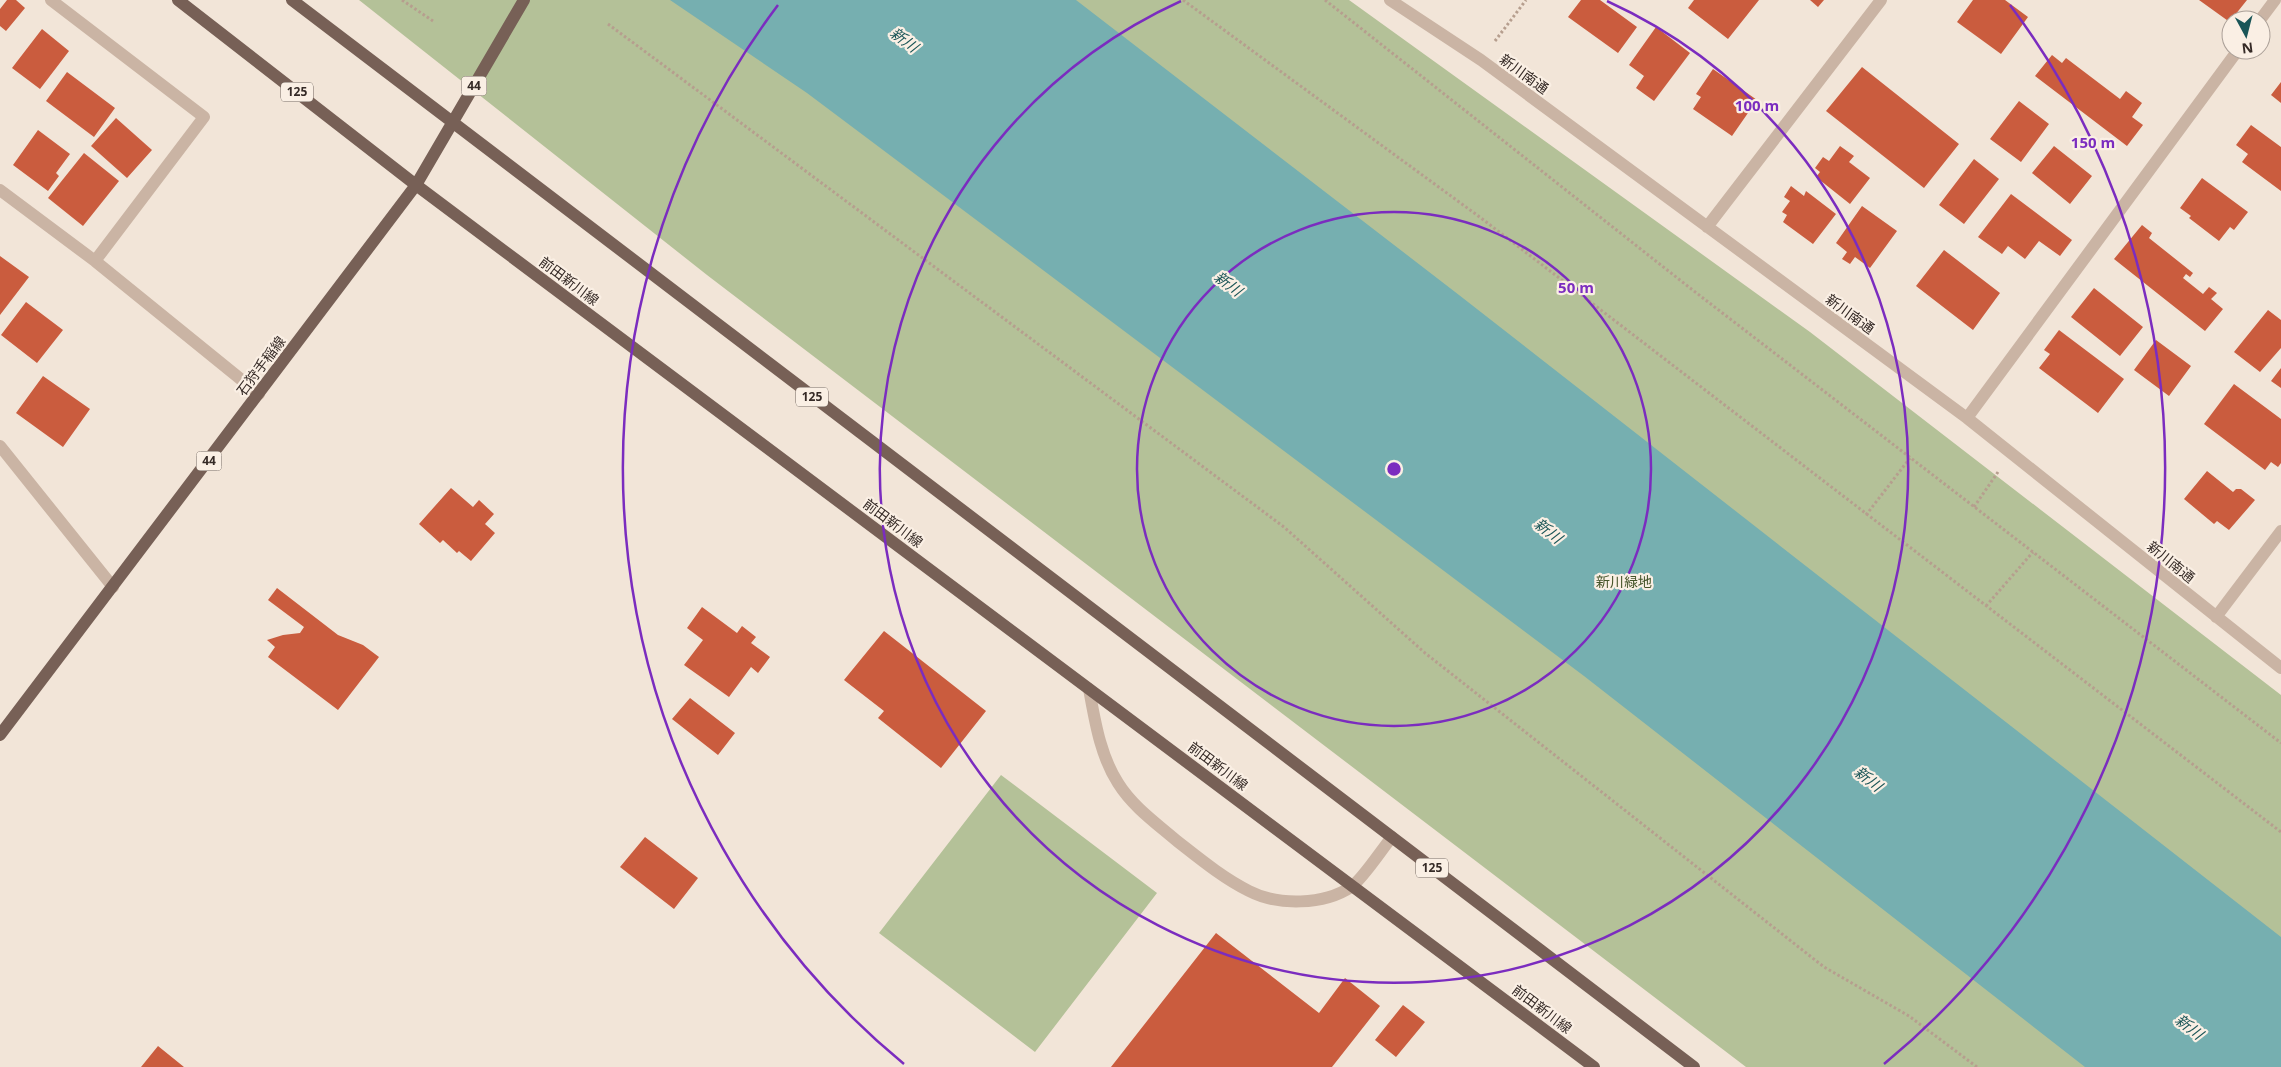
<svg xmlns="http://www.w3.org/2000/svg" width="2281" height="1067" font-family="'Open Sans','Noto Sans JP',sans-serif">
<rect width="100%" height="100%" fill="#f2e5d8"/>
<path fill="#b4c198" d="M359,0H1349L1810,332L2281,695V1067H1746L707,275Z
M1001,775L1157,893L1035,1052L879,933Z"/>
<path fill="#76afb0" d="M670,0H1076L1459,295L2281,937V1067H2085L1584,676L807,93Z"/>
<path fill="#ca5c3e" d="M7,0H16L25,8L6,31L0,26V9Z
M1581,0H1600L1637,27L1618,53L1568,17Z
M1694,0H1759L1728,39L1688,8Z
M1810,0H1824L1818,7Z
M1973,0H2005L2028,17L2001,54L1957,22Z
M2199,0H2247L2231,20V23Z
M1656,27L1690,53L1654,101L1636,88L1644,76L1629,65Z
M42,29L69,51L40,89L12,68Z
M2052,55L2062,63L2066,58L2120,99L2126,91L2142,103L2132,117L2143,125L2127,146L2035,76Z
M1862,67L1959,144L1924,188L1826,111Z
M1713,69L1757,100L1732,136L1693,109L1701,97L1696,94Z
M67,72L115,108L94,137L46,101Z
M2281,82V103L2271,95Z
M2019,101L2049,124L2021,162L1990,139Z
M116,118L152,150L127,178L91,146Z
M2251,125L2281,147V191L2242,162L2248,154L2236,145Z
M38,130L70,154L56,173L59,176L48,191L13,165Z
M1840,146L1854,156L1849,162L1870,178L1850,204L1816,177L1820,172L1815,168L1823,157L1829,161Z
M2054,146L2092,176L2070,204L2032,173Z
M84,153L119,181L83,226L48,198Z
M1974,159L1999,179L1964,224L1939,205Z
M2202,178L2248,212L2234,230L2230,227L2219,241L2189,218L2191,216L2180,208Z
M1791,186L1804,196L1806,191L1836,214L1813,244L1783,222L1787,215L1782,212L1790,201L1784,197Z
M2011,194L2072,240L2060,256L2039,241L2025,259L2008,246L2002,254L1978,237Z
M1862,206L1897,231L1870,268L1855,257L1850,264L1842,259L1847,252L1836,243Z
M2142,225L2152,233L2149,238L2193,273L2190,277L2186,274L2183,278L2203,294L2209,287L2217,293L2211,299L2223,309L2205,331L2114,259Z
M1944,250L2000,293L1973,330L1916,286Z
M0,256L29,277L0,315Z
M2094,288L2143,327L2120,356L2071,317Z
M26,302L63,330L37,363L1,335Z
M2268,310L2281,320V348L2260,372L2234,352Z
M2059,330L2124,379L2098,413L2039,368L2050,354L2044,350Z
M2156,340L2191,366L2169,396L2134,370Z
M2281,368V388L2271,381Z
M43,376L90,409L63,447L16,413Z
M2234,384L2281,419V463L2278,467L2271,462L2265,470L2204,424Z
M2207,471L2233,492L2236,489H2241L2255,500L2229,530L2217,521L2214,524L2184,499Z
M451,488L473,507L479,500L494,514L485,524L495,533L471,561L459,551L457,553L443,540L440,543L419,524Z
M277,588L338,635L363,645L379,657L338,710L268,657L275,647L267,640L283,635L300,633L304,627L268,600Z
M702,607L737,633L742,626L756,637L751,643L770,657L758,673L751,667L729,697L684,665L703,640L687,628Z
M884,631L986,711L941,768L878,718L884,711L844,680Z
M690,698L735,733L718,755L672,719Z
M645,837L698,878L674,909L620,867Z
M1216,933L1319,1013L1345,978L1380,1006L1332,1067H1111Z
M1403,1005L1425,1022L1396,1057L1375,1040Z
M158,1046L184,1067H141Z"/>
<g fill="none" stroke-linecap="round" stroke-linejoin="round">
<path stroke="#b69e8e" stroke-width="3" stroke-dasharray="2.5 2.5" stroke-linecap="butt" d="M402,0L433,21
M1183,0L1481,218L2281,832
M1325,0L1690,288L2281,743
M608,24L1284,527L1425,653L1824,967L1909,1016L1977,1067
M1495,41L1526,0
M1974,507L1998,472
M1866,515L1910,458
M1986,606L2033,552"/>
<path stroke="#cab4a4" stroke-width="12" d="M51,0L204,117L95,261
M1390,0L1481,60L1967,418L2281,668
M2260,20L2275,0
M0,190L95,261L259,394
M1707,227L1881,0
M1967,418L2238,50
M0,446L113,587
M2216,617L2281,531
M1089,689C1095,721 1100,755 1118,783C1133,807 1156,823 1177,841C1200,859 1223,878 1249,891C1278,906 1324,905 1351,887C1362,880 1382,849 1392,837"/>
<path stroke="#776056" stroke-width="12" d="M178,0L416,185L1594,1067
M292,0L1694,1067
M0,735L416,185L524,0"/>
</g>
<g fill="none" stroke="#7b2cbf" stroke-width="2.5">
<circle cx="1394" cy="469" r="257"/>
<path d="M1607 1A514 514 0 1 1 1181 1"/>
<path d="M904 1064A771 771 0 0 1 778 5M2010 5A771 771 0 0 1 1884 1064"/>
</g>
<g text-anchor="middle" stroke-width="4.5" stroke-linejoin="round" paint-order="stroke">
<g fill="#faefe4" stroke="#70655f" stroke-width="1">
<rect x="461.5" y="76.5" width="25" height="19" rx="4"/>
<rect x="281" y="82.5" width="32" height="19" rx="4"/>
<rect x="796" y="387.5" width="32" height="19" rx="4"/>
<rect x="196.5" y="451.5" width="25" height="19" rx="4"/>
<rect x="1416" y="858.5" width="32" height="19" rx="4"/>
</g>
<g font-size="12" font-weight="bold" fill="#352a26">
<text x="474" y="90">44</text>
<text x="297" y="96">125</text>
<text x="812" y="401">125</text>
<text x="209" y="465">44</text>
<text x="1432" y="872">125</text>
</g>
<g font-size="14" fill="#352a26" stroke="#faefe4">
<text transform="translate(1524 74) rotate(36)" y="5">新川南通</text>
<text transform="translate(569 281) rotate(37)" y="5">前田新川線</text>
<text transform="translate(1850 314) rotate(36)" y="5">新川南通</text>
<text transform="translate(261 366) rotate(-53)" y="5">石狩手稲線</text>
<text transform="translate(893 523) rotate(37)" y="5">前田新川線</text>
<text transform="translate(2171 562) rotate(39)" y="5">新川南通</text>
<text transform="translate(1218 766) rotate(37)" y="5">前田新川線</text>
<text transform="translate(1542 1009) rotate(37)" y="5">前田新川線</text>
</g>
<g font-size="14" fill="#455429" stroke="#faefe4">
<text x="1624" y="587">新川緑地</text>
</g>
<g font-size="15" font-style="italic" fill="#1a5557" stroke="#faefe4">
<text transform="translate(904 40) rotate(37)" y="5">新川</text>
<text transform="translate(1228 284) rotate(37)" y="5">新川</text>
<text transform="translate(1548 531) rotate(38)" y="5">新川</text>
<text transform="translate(1868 779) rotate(38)" y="5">新川</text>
<text transform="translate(2189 1027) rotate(38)" y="5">新川</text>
</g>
</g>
<circle cx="1394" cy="469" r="8" fill="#7b2cbf" stroke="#faefe4" stroke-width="2.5"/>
<g font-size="15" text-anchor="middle" font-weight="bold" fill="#7b2cbf" stroke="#faefe4" stroke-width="4.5" stroke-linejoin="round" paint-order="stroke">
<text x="1757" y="111">100 m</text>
<text x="2093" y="148">150 m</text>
<text x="1576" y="293">50 m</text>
</g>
<g transform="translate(2246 35) rotate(173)"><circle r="24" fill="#faefe4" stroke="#aba098"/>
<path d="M0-4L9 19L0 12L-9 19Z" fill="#1a5557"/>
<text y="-8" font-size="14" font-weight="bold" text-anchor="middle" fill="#352a26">N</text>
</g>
</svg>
